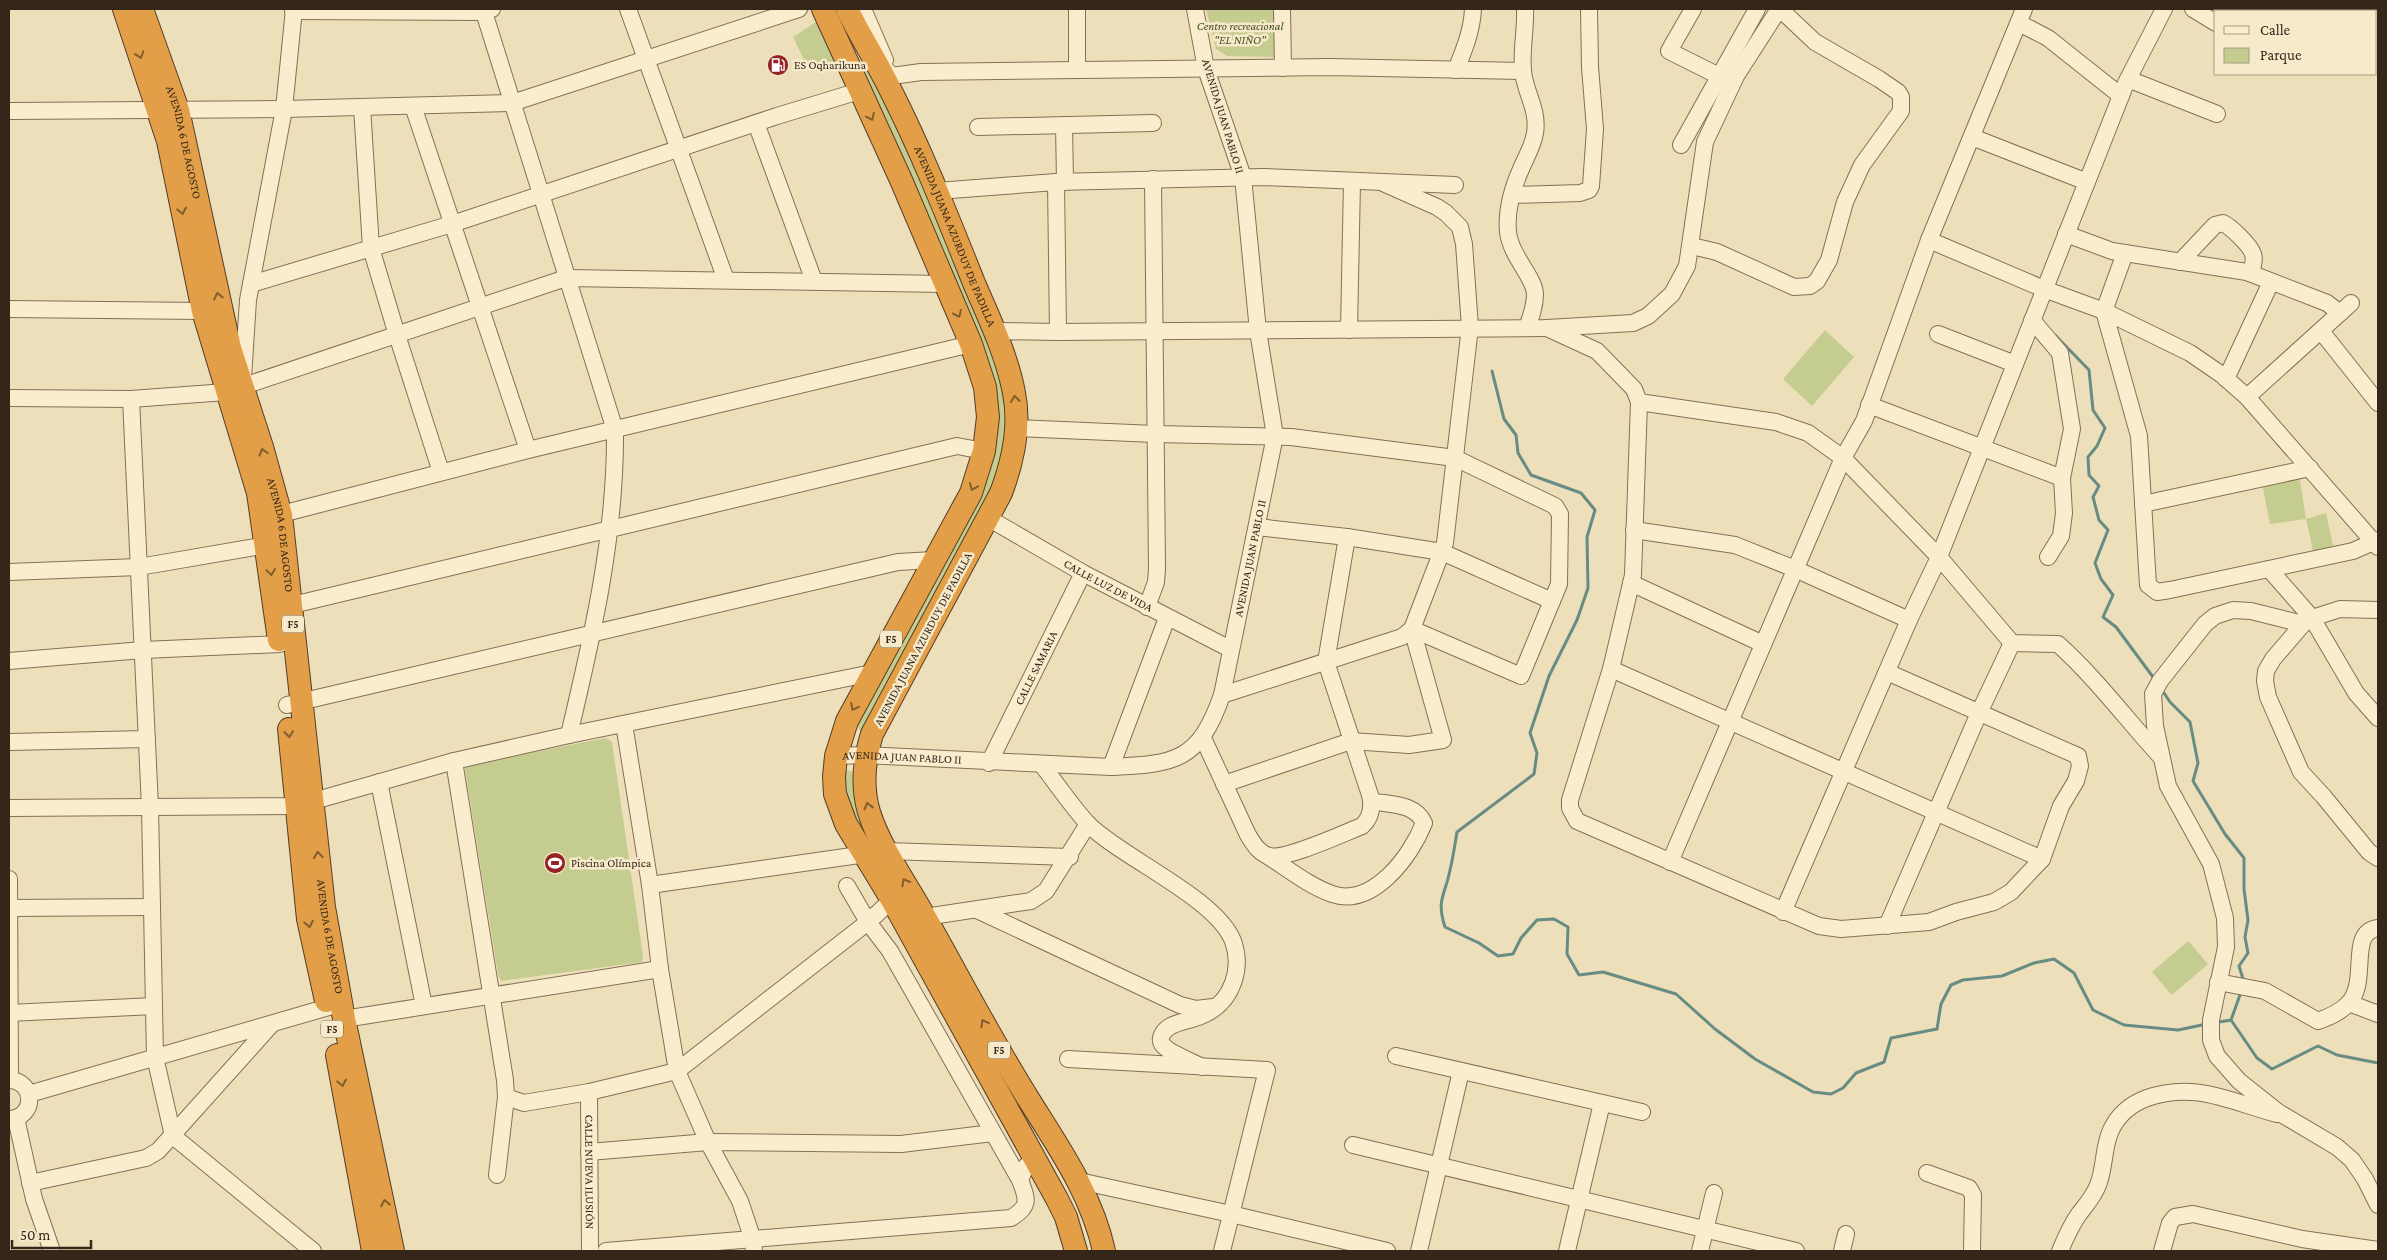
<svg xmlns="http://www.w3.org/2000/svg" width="2387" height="1260" font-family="'Crimson Pro',serif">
<rect width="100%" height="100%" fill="#eedfbb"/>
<path fill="#c5cc8f" d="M1206,9H1277V57L1227,56L1216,49Z
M816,22L836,63L807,66L793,37Z
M867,64L909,148L993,354L1007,410L1003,467L862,734L856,724L912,618L994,412L856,68Z
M1825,330L1854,357L1812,406L1783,379Z
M2299,475L2306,519L2326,513L2334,550L2314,555L2306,519L2270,524L2262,483Z
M606,738L612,742L643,956L642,962L501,981L498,974L465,770L467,765Z
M845,770L855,772L869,840L850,814L842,774Z
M2188,941L2208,964L2172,995L2152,972Z"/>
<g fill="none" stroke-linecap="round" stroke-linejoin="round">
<path stroke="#678c83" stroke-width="3" d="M2055,335L2089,370L2093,410L2105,428L2097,446L2088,457L2089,475L2099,486L2093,497L2099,520L2108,530L2095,563L2101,579L2113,595L2103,617L2116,627L2153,677
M1492,371L1504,419L1516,435L1518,453L1531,475L1581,493L1595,510L1587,537L1588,588L1577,620L1549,676L1530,733L1537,753L1534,774L1457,832C1455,844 1453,858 1450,870C1445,896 1436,899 1445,927L1479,943L1498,956L1513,954L1521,938L1537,920L1554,919L1568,927L1567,954L1579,975L1603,972L1676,994L1715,1029L1755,1059L1813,1092L1831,1094L1843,1088L1856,1073L1884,1062L1891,1038L1937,1029L1941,1004L1951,985L1963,980L2002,976L2034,963L2054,959L2074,973L2093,1010L2124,1025L2178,1030L2202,1025
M2164,693L2170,702L2190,722L2198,763L2193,781L2225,834L2244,858V889L2248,920L2245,937L2248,953L2239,966L2244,982
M2240,995L2231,1020L2257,1058L2272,1069L2318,1046L2337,1055L2378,1063
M2219,1022L2231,1020"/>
<g stroke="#866f55" stroke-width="18">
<g id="minor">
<path d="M483,9L615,430C616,534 593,634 569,735"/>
<path d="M628,9L726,280"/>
<path d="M863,9L885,60"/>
<path d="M1077,9V70"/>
<path d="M1282,9L1283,68"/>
<path d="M1525,9C1526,29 1521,50 1523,70C1524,91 1539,109 1535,133C1533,146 1526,157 1521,169C1513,187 1506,211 1508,232C1511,257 1534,276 1535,294C1535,306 1531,317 1527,328"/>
<path d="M1693,9L1669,51L1719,76"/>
<path d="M2193,9L2216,23"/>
<path d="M293,11L484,12L492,9"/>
<path d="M2019,23L2048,38L2121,96"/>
<path d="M880,63L892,76L921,72L1330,67L1522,71"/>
<path d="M1456,70C1464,50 1472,31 1473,9"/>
<path d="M2128,79L2217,114"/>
<path d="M413,106L528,450"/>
<path d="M362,107L371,248L397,335L441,472"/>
<path d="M9,111L284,109L512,103L799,9"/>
<path d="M756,123L814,281"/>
<path d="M1064,125L1065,182"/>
<path d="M978,127L1153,123"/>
<path d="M1972,137L2087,182"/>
<path d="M1681,145L1757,9"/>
<path d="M1056,182L1058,332"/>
<path d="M937,191L1056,182L1263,177L1455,185"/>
<path d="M1513,195L1580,193L1589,190L1591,186L1595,129L1590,67L1589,9"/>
<path d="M2066,234L2112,251L2247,272L2327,303L2340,313"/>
<path d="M1929,240L2044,289L2104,311L2190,353L2222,375L2247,397L2378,547"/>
<path d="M1692,246L1717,252L1794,287L1810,286L1817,281L1829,260L1845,202L1862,165L1901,111V97L1898,92L1879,79L1815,42L1780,9"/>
<path d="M2125,253L2104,311L2139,436L2148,585L2157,592L2170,590L2353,551L2378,540"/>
<path d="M2180,262L2215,225L2223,223C2231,227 2250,245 2253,254C2255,261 2253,267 2250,273"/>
<path d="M251,284L452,224L777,116L859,91"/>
<path d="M9,309L203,311"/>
<path d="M2032,320L2060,353L2072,429L2062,478L2064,513L2061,536L2048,557"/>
<path d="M1547,328L1597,351L1634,389L1639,402L1633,575L1611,669L1570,800V808L1577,821L1819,926L1841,929L1929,922L1956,912L1994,902L2011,892L2042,859L2061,806L2076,781L2080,766L2078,756L1887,672"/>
<path d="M1349,330L1352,182"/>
<path d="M994,331L1058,332L1547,328L1633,323L1648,316L1672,294L1687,266L1705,142L1736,76L1779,9"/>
<path d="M2321,331L2378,403"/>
<path d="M1938,334L2015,364"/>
<path d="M243,378L248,300L284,109L294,9"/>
<path d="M2226,379L2271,282"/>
<path d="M2247,397L2351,303"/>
<path d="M9,398L131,399L226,392L566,278L945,284"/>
<path d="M131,399L150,807L155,1057L173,1136L313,1251"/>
<path d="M1639,402L1776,422L1808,433L1843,458L1939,557L2012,643L2058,644C2095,677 2127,720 2161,757"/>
<path d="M1869,405L2062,478"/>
<path d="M1016,428L1155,434L1291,437L1455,458L1555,506L1560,514L1559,584L1521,676L1412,629"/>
<path d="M2143,504L2310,468"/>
<path d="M270,517L528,450L971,344"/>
<path id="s1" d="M988,518L1083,573L1230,649"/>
<path d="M1257,527L1347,537L1442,552L1552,601"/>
<path d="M1634,530L1735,545L1795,569L1909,620"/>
<path d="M2269,569L2312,618L2356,693L2378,718"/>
<path d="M9,572L139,567L267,545"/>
<path d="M1631,583L1763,644"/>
<path d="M1147,607L1156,582L1157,569L1153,179"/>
<path d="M280,608L957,446L984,451"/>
<path d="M2378,610L2340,609L2312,618L2303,624L2273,659L2266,671L2265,681L2268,697L2301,772L2324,797L2369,852L2378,858"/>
<path d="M2303,624L2251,611L2233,610L2215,616L2205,624L2160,681L2153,694L2155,726L2168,786L2211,864L2225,918L2226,947L2211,1020V1040L2217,1056L2239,1081L2278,1112L2337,1147L2352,1160L2365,1179L2378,1205"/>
<path d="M9,661L143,650L280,644"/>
<path d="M1611,669L2042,859"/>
<path d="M1222,695L1402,637L1412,629L1445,543L1470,327L1464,244L1460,227L1446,213L1437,207L1383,183"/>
<path d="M287,705L898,562L934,560"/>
<path d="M624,724L650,885L660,969L677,1071L708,1142L740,1201L753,1240L754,1251"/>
<path d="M1203,738L1248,835C1253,843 1259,854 1270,856C1286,860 1344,833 1362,826C1371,818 1373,808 1370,795L1326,662L1347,537"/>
<path d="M9,742L147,739"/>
<path id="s2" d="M836,756L865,755L1111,767C1176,764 1199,761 1222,695L1275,436L1258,331L1243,177L1206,69L1195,9"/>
<path d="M454,761L505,1080L506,1097L497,1175"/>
<path id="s3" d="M989,763L1083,573"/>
<path d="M1042,765C1057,784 1072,807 1089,825C1124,859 1216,898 1233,941C1243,969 1232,1000 1207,1013C1196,1020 1182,1020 1171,1026C1165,1029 1158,1037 1162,1044C1167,1052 1193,1062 1202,1067"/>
<path d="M1111,767L1167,618"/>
<path d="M379,782L424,1006"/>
<path d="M1224,784L1351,741L1409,745L1443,740L1412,629"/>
<path d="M9,808L296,806L454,761L569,735L872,673"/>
<path d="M1266,855C1287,868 1309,886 1332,894C1373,908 1411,856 1424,823C1415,803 1391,805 1371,801"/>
<path d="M1670,862L1843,458L1864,421L1929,240L2024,9"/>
<path d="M9,879L10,1080"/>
<path d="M650,885L887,851L1070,857"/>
<path d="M847,886L868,922L890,951L1020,1180"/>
<path d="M9,908L152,907"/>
<path d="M977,910L1180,1005L1196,1009L1213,1007"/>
<path d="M1783,912L1909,620L1939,557L2126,83L2164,9"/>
<path d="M925,917L1031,901L1046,891L1088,824"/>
<path d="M1887,926L1979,713L2012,643"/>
<path d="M2218,982L2265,991L2318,1021C2329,1017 2339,1013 2348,1004C2370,982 2347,932 2378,928"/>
<path d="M2349,1003L2378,1014"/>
<path d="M9,1013L154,1006"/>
<path d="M344,1019L660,969"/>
<path d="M1396,1056L1642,1112"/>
<path d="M1068,1059L1267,1070L1222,1251"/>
<path d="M9,1080C36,1081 36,1118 9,1119"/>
<path id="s4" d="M589,1092L590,1251"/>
<path d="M29,1094L339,1004"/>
<path d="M506,1097L524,1103L589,1092L677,1071L868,922L892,900"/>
<path d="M16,1118L34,1199L52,1251"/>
<path d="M1353,1145L1796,1251"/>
<path d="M589,1152L708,1142L901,1144L993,1133"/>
<path d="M1927,1173L1969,1188L1973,1195L1972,1251"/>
<path d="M1079,1181L1231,1214L1387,1251"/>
<path d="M30,1183L146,1158L158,1151L271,1025"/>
<path d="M606,1251L1011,1218C1031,1206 1027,1199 1020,1180L1026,1166L1036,1160"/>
<path d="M1419,1251L1461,1071"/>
<path d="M1567,1251L1602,1103"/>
<path d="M1700,1251L1714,1193"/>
<path d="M1842,1251L1846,1234"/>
<path d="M2060,1251C2065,1239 2071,1225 2079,1214C2086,1205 2094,1196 2098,1185C2105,1168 2103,1147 2111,1130C2119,1113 2131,1104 2147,1098C2195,1081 2231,1102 2277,1114"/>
<path d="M2162,1251L2170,1223L2175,1217L2193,1214L2302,1239L2378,1250"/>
</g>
</g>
<g stroke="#533d2a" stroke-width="24">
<g id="highway">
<path d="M124,9L168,141L203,311L258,493L279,640"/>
<path id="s5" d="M142,9L178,110L230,348L262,447L281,515L324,907L344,1019L393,1251"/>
<path d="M823,9L901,180L971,344L985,387L988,417L984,451L971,493L847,721L836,756L834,777L835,794L846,824L892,900L1057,1199L1066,1217L1076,1251"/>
<path id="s6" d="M847,9C860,36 877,62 890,89C922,152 948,218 974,283C989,318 1007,355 1014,393C1021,427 1013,461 1001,493L872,734C864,760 861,785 869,812C881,850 907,884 926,919C960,979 992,1041 1029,1100C1059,1148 1092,1195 1104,1251"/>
<path d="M289,729L308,919L326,1001"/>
<path d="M337,1055L373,1251"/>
</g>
</g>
<use href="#minor" stroke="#faedce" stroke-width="16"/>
<use href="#highway" stroke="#e29f47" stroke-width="22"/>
</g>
<defs><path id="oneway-chevron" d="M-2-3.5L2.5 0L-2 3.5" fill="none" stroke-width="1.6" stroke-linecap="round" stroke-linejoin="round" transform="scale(1.25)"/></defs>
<g stroke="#825d2e">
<use href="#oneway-chevron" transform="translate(140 55) rotate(71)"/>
<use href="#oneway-chevron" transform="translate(871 117) rotate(65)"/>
<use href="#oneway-chevron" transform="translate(182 211) rotate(79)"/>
<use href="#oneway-chevron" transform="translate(218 296) rotate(-102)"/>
<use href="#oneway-chevron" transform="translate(958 314) rotate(66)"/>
<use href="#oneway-chevron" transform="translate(1015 399) rotate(-96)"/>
<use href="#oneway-chevron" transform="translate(263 452) rotate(-106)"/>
<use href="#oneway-chevron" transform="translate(973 487) rotate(113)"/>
<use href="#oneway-chevron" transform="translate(271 572) rotate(83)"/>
<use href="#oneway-chevron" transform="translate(854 707) rotate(116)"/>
<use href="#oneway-chevron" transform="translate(289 734) rotate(84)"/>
<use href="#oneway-chevron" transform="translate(868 806) rotate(-104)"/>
<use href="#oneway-chevron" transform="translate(318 855) rotate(-96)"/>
<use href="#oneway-chevron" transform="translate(905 882) rotate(-120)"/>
<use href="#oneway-chevron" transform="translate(309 924) rotate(79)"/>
<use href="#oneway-chevron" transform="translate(984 1023) rotate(-119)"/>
<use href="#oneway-chevron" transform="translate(342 1083) rotate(79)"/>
<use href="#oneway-chevron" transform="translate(385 1203) rotate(-101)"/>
</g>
<defs>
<g id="fuel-disc" transform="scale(1.125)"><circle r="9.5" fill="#962324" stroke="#f6eacb"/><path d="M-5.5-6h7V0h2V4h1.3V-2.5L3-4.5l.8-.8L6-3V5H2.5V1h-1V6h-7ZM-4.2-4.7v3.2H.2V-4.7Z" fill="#fff"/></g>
<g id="stadium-disc" transform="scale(1.125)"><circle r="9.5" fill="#962324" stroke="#f6eacb"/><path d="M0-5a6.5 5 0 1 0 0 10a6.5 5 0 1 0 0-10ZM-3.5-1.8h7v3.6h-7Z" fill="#fff"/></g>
</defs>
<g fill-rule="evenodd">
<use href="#fuel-disc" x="778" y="65"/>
<use href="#stadium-disc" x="555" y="863"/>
</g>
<g text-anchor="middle" stroke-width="5" stroke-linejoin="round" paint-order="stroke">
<g fill="#f6eacb" stroke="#6e624f" stroke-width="1">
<rect x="282" y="615.5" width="22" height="17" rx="4"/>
<rect x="880" y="630.5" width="22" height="17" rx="4"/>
<rect x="321" y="1020.5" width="22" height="17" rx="4"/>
<rect x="988" y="1041.5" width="22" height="17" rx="4"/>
</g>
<g font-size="11" font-weight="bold" fill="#34271a">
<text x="293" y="628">F5</text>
<text x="891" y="643">F5</text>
<text x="332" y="1033">F5</text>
<text x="999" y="1054">F5</text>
</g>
<g font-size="12" font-style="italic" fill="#455120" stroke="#f6eacb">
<text x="1240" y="30">Centro recreacional<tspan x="1240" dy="14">"EL NIÑO"</tspan></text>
</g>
<g font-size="12" fill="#34271a" stroke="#f6eacb" text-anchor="start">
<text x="794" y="69">ES Oqharikuna</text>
<text x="571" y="867">Piscina Olímpica</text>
</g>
<g font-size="12" fill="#34271a" stroke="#f6eacb">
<text transform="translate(1223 116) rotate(73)" y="4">AVENIDA JUAN PABLO II</text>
<text dy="4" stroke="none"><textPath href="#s5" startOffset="140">AVENIDA 6 DE AGOSTO</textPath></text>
<text dy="4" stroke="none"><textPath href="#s6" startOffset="252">AVENIDA JUANA AZURDUY DE PADILLA</textPath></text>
<text dy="4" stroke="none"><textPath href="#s5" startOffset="545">AVENIDA 6 DE AGOSTO</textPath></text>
<text dy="4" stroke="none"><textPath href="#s2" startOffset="561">AVENIDA JUAN PABLO II</textPath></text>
<text dy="4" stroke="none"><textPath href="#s1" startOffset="138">CALLE LUZ DE VIDA</textPath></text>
<text transform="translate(923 639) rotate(-62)" y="4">AVENIDA JUANA AZURDUY DE PADILLA</text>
<text dy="4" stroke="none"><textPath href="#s3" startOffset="106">CALLE SAMARIA</textPath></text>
<text dy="4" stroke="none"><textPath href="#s2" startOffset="66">AVENIDA JUAN PABLO II</textPath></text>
<text dy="4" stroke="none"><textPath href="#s5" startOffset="950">AVENIDA 6 DE AGOSTO</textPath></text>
<text dy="4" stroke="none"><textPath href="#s4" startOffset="80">CALLE NUEVA ILUSIÓN</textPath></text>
</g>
</g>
<rect width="2387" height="1260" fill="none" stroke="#34271a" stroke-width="20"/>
<rect x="2214" y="10" width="162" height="65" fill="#f6eacb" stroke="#a89c84"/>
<rect x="2224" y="26" width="25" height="8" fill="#faedce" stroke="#a89c84"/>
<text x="2260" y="35" font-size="15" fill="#34271a">Calle</text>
<rect x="2224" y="48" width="25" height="15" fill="#c5cc8f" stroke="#a89c84"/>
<text x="2260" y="60" font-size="15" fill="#34271a">Parque</text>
<path d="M12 1240v8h79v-8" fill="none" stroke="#34271a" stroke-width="2.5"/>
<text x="20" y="1240" font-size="15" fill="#34271a" stroke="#f6eacb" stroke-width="4" paint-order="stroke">50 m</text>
</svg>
